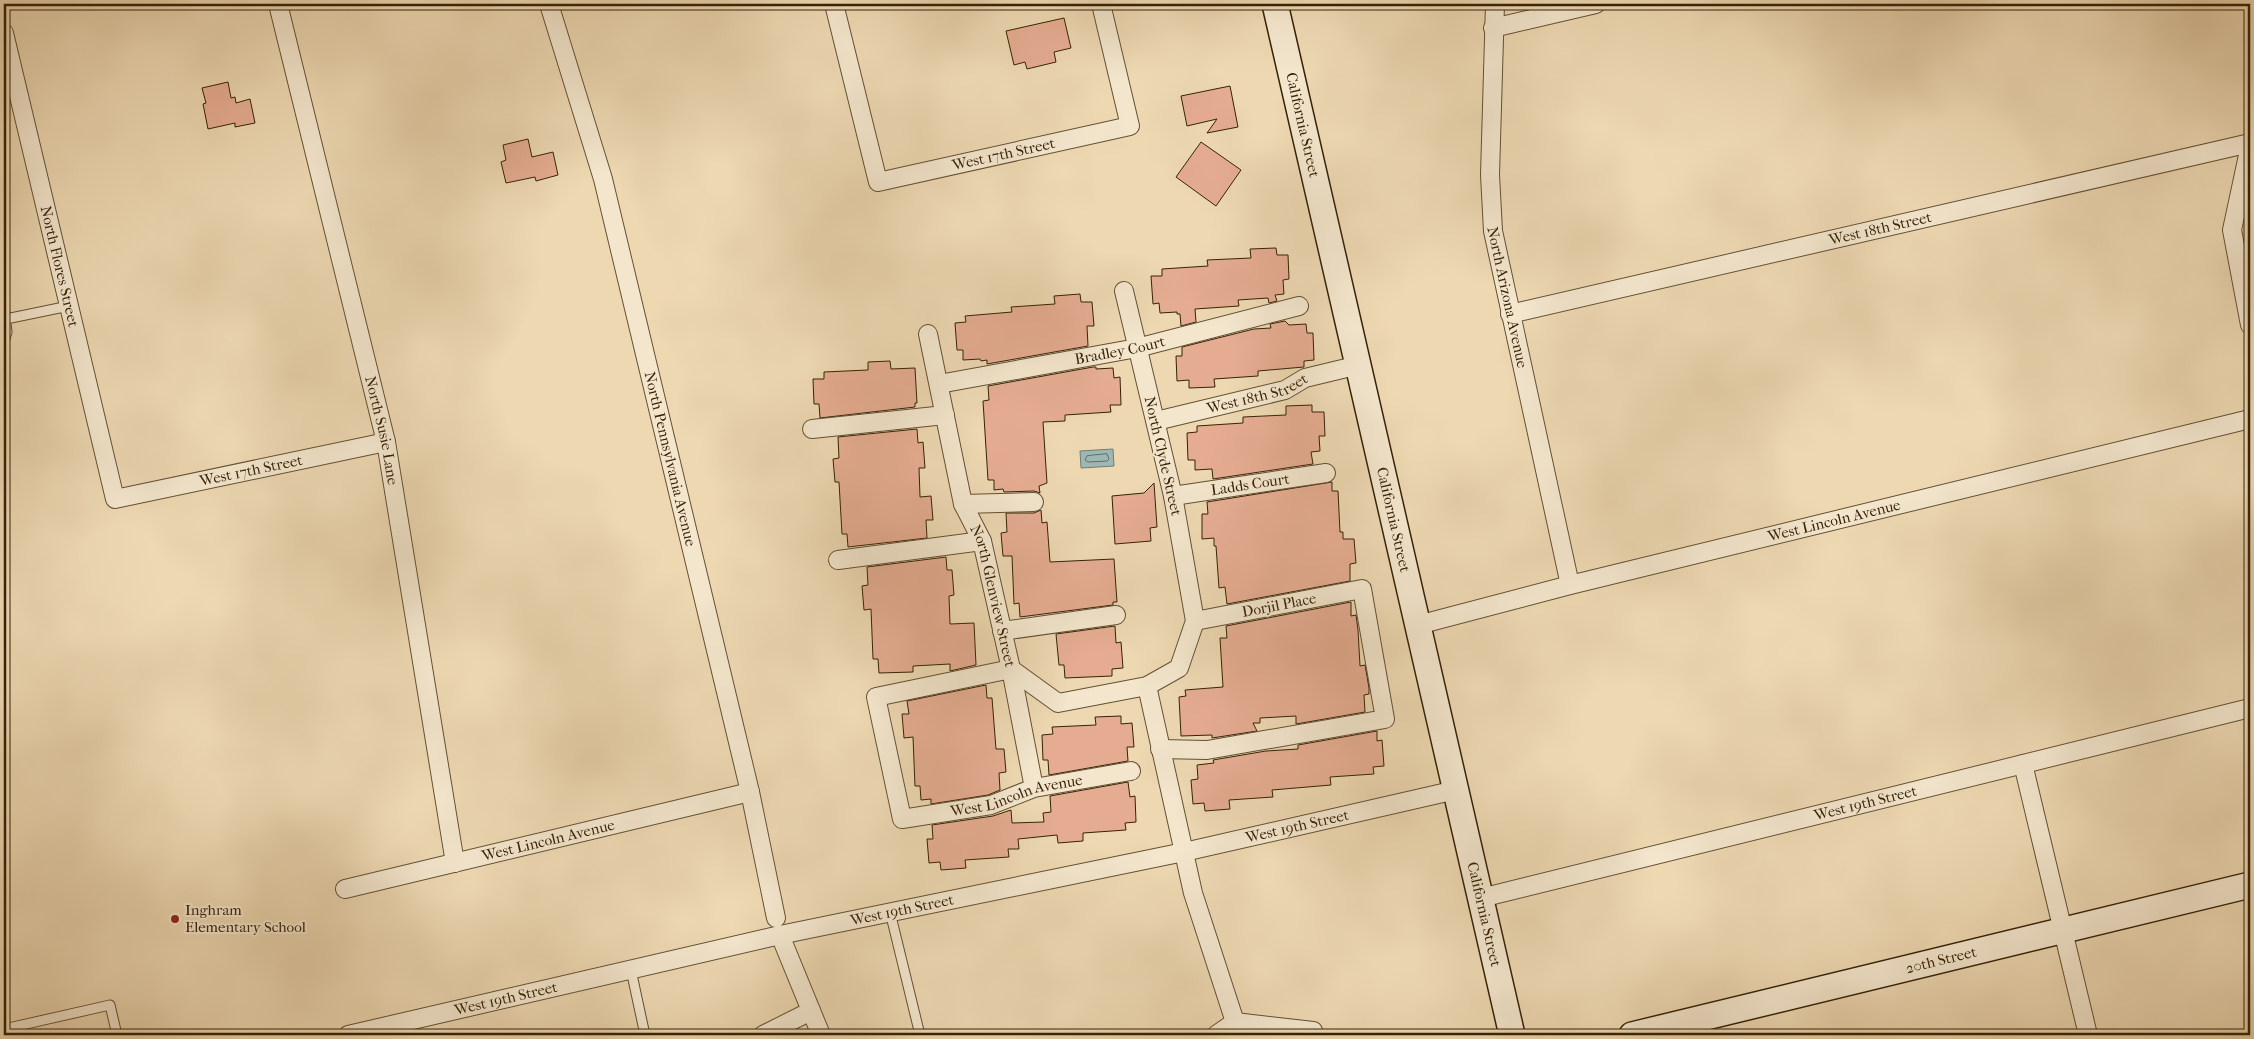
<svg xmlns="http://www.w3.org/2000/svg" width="2254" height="1039" font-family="'IM FELL French Canon',serif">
<rect width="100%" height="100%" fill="#edd8b2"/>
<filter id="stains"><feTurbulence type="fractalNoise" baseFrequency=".004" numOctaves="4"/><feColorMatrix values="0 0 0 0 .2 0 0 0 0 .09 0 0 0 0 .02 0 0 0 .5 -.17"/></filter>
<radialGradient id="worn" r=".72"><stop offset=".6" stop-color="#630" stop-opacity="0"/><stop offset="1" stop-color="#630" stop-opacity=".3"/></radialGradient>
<path fill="#9bb8b5" stroke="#737c6f" d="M1113,449L1114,466L1081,468L1080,451Z"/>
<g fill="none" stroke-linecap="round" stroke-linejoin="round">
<path stroke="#686d5e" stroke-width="1" d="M1107,454L1109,459L1107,461L1088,462L1085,460L1087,456Z"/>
</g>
<path fill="#e5ac91" stroke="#362207" d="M1064,18L1071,48L1054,52L1056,62L1027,69L1025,62L1014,65L1006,31Z
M228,82L231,98L235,97L236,103L250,99L255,123L235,127V123L208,129L203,104L206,103L202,88Z
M1230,86L1238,127L1207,133L1217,119L1187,126L1181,96Z
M528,139L532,157L553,152L558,175L536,181L535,177L506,183L501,162L506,160L503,145Z
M1201,142L1241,170L1216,206L1176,177Z
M1276,248L1277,255H1288L1289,279L1283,280L1284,294L1275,295L1277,301L1269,303L1268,298L1238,300L1239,306L1195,309L1196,322L1181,326L1180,314H1177V312L1160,313L1159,303L1153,304L1151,276H1162V269L1208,266L1207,260L1251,258L1250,249Z
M1080,294L1081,302H1092L1094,326H1087L1088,346L987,364V360L981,361L980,359L963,360V350H957L955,323L966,322L965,316L1012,312L1011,307L1055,304L1054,296Z
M1285,321L1289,325L1306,324L1307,333H1313L1314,360L1304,361V367L1258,371V376L1214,379L1215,387L1189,388V380L1177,381L1176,356H1182V347L1254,329L1271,328L1270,324Z
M890,361L891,369L915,368L917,403H915V407L820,418L819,404H814L813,379H824V372L868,370V362Z
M1093,367H1096V369L1113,368L1114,378L1120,377L1121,405H1110L1111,412L1065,415V421L1043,422L1047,483L1039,486L1040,493L1034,491L1004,492L1003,489L994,490V480H988L983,401L989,400L988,386Z
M1312,405V412H1324L1325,436H1319L1320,451L1311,452L1313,464L1213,479L1212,469L1195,470V460H1188L1187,433L1197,432V426L1243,423V417L1286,415V406Z
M917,429L918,443L923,442L925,468H919L920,497L931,496L933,520H926L927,538L848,547L847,534H842L839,482H835L833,459L839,458L838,437Z
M1332,482V491H1338L1340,532H1343V539H1354L1356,563L1350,564V581L1227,604L1225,587L1219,588L1216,546H1214V538L1202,539V514H1208L1207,502Z
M1154,483L1157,527L1150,528L1151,541L1115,544L1112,496L1144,493Z
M1041,510L1042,523L1047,522L1050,562L1114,559L1117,602H1113V605L1020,617L1019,603L1014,604L1012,556H1003L1001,533L1007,532L1006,513H1034Z
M946,557L947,570H952L954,595L949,596L950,624L974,623L976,665L950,671V664L913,666V672L879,673L878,659H873L871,609L864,610L862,586L868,585L867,567Z
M1351,602V616L1356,615L1358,630L1360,666L1365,665L1369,688V694L1364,695L1365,712L1296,724V716L1260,718V723H1253L1257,731L1212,738V735L1181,736L1179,697L1186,696L1185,690L1223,687L1220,638H1227L1226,626Z
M1115,626L1116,643L1121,642L1123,668L1112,669V676L1065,678L1064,665H1059L1056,634Z
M986,685L987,698H992L996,749H1004L1006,772L999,773L1000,790L988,795L931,804V799L921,800L920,786H915L913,737L904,738L902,714H909L907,701Z
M1121,716V724L1132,723L1134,747H1127L1128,761L1049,775L1048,760H1043L1042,735L1053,734L1052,727L1096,725L1095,717Z
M1377,731V741L1382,740L1384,766L1373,767L1374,774L1330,777L1331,785L1272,790L1273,797L1229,800L1230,809L1205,811L1204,803L1193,804L1191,780L1198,779L1197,765L1214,763L1213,760L1266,751L1298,749V745Z
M1128,782L1130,797L1135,796L1136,822L1125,823L1126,830L1083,833V841L1058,843L1057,835L1018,839L1019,849H1008L1009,857L965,860L966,868L941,870L940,862L929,863L927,839H933L932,825L993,816L1011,810L1012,823L1044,822L1043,813L1051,812L1050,796Z"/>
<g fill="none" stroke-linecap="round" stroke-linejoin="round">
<g stroke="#645032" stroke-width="11">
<path id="lane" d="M4,307L7,332L4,342
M6,319L69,306
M890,912L920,1035
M631,970L645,1035
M4,1029L110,1005L117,1035"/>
</g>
<g stroke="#645032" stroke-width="20">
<g id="street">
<path id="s1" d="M278,4L386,442L455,863"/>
<path id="s2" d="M549,4L603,179L750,792L776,918"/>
<path id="s3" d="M834,4L878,182L1130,126L1101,4"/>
<path id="s4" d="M1495,4L1490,175L1493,231L1570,585"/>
<path d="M1493,28L1596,4"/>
<path id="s5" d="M4,33L115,499L386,442"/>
<path d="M2250,146L2232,230L2250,325"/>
<path id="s6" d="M1510,314L2250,143"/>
<path id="s7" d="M928,334L963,504L982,541L1011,669L1058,703L1147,686L1179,668L1195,621L1173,496L1124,291"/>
<path id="s8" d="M939,384L1137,348L1299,306"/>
<path id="s9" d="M1156,421L1285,390L1305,378L1359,365"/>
<path d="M812,429L945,415"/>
<path id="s10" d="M1173,496L1326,473"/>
<path d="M963,504L1034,502"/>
<path d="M838,560L982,541"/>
<path id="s11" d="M1418,625L1570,585L2250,419"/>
<path d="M1002,631L1116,615"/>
<path d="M1147,686L1193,893L1235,1022L1242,1035"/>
<path d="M1160,749L1207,750L1385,719L1362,589L1195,621"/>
<path d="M2023,764L2088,1035"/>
<path id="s12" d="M1034,788L1011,669L876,697L902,819L991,805L1034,788L1131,771"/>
<path id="s13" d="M345,889L750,792"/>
<path id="s14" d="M1481,898L2250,708"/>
<path d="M780,935L821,1035"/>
<path d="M1235,1022L1313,1031L1314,1035"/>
<path id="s15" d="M348,1035L780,935L1184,852L1456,790"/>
<path d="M763,1035L811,1011"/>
<path d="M1216,1035L1235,1022"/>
</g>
</g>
<g stroke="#362207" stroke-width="28">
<g id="secondary">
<path id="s16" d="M1275,4L1512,1035"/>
<path id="s17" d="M1632,1035L2250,885"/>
</g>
</g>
<use href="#lane" stroke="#f3e6cd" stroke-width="9"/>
<use href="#street" stroke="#f3e6cd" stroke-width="18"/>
<use href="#secondary" stroke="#f3e6cd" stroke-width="25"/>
</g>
<circle fill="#8f2418" stroke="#f3e6cd" stroke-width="2" cx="175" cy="919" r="5"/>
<g text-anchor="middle" stroke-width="4" stroke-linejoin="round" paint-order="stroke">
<g font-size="15" fill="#362207" stroke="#f3e6cd">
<text dy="5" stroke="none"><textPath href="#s16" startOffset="124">California Street</textPath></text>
<text dy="5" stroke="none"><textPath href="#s3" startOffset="312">West 17th Street</textPath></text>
<text dy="5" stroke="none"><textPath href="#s6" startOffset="380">West 18th Street</textPath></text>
<text dy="5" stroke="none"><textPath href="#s5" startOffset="240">North Flores Street</textPath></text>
<text dy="5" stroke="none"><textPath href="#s4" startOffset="295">North Arizona Avenue</textPath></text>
<text dy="5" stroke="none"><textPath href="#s8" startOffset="184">Bradley Court</textPath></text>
<text dy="5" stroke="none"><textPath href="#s9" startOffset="105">West 18th Street</textPath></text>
<text dy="5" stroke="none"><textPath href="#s1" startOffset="439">North Susie Lane</textPath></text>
<text transform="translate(1163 456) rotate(77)" y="5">North Clyde Street</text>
<text dy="5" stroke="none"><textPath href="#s2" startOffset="471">North Pennsylvania Avenue</textPath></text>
<text dy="5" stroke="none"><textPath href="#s5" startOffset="618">West 17th Street</textPath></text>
<text dy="5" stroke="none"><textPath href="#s10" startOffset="78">Ladds Court</textPath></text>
<text dy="5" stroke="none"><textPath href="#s16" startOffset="529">California Street</textPath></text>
<text dy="5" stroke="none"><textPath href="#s11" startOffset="429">West Lincoln Avenue</textPath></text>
<text dy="5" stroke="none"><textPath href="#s7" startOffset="271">North Glenview Street</textPath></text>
<text transform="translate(1279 605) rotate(-11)" y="5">Dorjil Place</text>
<text dy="5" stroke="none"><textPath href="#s12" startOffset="501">West Lincoln Avenue</textPath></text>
<text dy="5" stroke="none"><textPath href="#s14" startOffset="396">West 19th Street</textPath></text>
<text dy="5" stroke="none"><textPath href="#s15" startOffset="972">West 19th Street</textPath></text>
<text dy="5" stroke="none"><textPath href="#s13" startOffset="209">West Lincoln Avenue</textPath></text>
<text dy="5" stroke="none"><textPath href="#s15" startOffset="568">West 19th Street</textPath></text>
<text dy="5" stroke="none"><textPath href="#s16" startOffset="934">California Street</textPath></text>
<text dy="5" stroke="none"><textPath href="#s17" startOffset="318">20th Street</textPath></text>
<text dy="5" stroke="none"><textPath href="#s15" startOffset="162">West 19th Street</textPath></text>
</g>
<g font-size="15" fill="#362207" stroke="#f3e6cd" text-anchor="start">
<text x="185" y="915">Inghram<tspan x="185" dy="17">Elementary School</tspan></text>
</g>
</g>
<rect width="2254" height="1039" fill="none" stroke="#edd8b2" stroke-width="20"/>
<rect x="5" y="5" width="2244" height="1029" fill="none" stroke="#362207" stroke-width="2.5"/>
<rect x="10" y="10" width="2234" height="1019" fill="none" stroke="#362207"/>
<rect width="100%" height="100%" filter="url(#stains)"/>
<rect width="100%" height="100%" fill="url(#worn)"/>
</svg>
